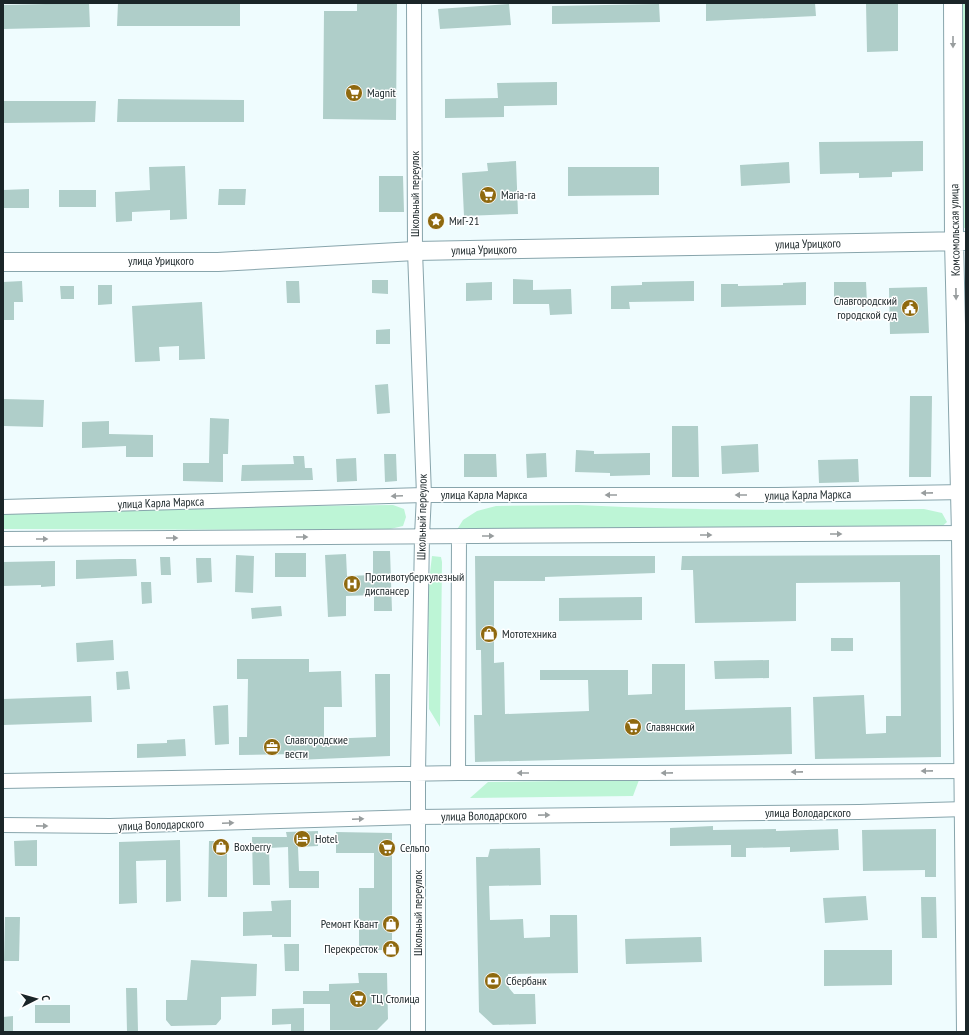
<svg xmlns="http://www.w3.org/2000/svg" width="969" height="1035" font-family="'PT Sans Narrow',sans-serif">
<rect width="100%" height="100%" fill="#effcfe"/>
<path fill="#bdf5d6" d="M960,3H966V228H964L960,216Z
M393,505L404,509L406,517L403,526L386,530L3,529V509Z
M578,505C693,511 809,510 924,509L942,513L947,522L937,531L469,532L458,528L463,520L477,511L496,506Z
M432,556L441,557L442,562L440,727L429,709L428,589Z
M639,780L633,796L470,798L488,782Z"/>
<path fill="#afcec9" d="M89,3L90,27L3,29V5Z
M118,3H240V26H117Z
M357,3H397L396,120L323,119L324,11H357Z
M706,3H815L816,16L706,21Z
M866,3H898V51L867,52Z
M509,4L511,25L440,29L438,9Z
M659,4L660,22L552,24V6Z
M557,82V105L504,106V117L445,118V99L498,98L497,83Z
M118,99L244,100V122H117Z
M3,101H96L95,122L3,123Z
M923,141V171L892,172V177L859,178V173L820,174L819,142Z
M516,161L518,214L464,216L462,173L488,171L487,163Z
M789,162L790,183L741,186L740,165Z
M185,166L187,219L170,220V210L132,212V221L116,222L115,192L150,190L149,167Z
M568,167H659V195L568,196Z
M379,176H403L404,212H379Z
M29,189V208H3V190Z
M219,189H246L245,205H218Z
M59,190H96V207H59Z
M513,279L533,280V290L571,289L572,314L550,315L549,304H513Z
M372,280H388V294L372,293Z
M22,281L23,302H14V320H3V282Z
M286,281H299L300,303H287Z
M694,281V301L629,302L630,309H611V286L642,285V282Z
M492,282V300L466,301V283Z
M806,282V305L721,307V284H738V286L783,285V283Z
M834,282H866L867,303L834,304Z
M98,285H112V304L98,305Z
M60,286H74V299H61Z
M927,287L929,333L890,334L889,288Z
M202,302L205,359L179,360V346L159,347L160,361L135,362L132,306Z
M390,329V344H376V330Z
M388,384L390,413L377,414L375,385Z
M910,396H932L931,477H909Z
M4,399L44,400L43,427L4,426Z
M210,418L229,419L228,454H223V482L183,481V463H209Z
M109,421V434L153,435V457H126V446L82,448V422Z
M672,426H698L699,477H672Z
M758,444L759,472L722,474L721,446Z
M576,450L594,451V454L650,453V475L610,476V473L575,472Z
M546,453L547,477L527,478L526,454Z
M384,454H396L397,481L385,482Z
M464,454H496L497,477H464Z
M293,456H304L305,468H312L313,480L241,481L242,465L294,464Z
M356,458L357,481L337,482L336,459Z
M858,459L859,482L819,483L818,460Z
M373,551H390L392,611H374V595L346,596V616L328,617L325,555L346,554L347,576L373,575Z
M275,553H306V577H275Z
M236,555L254,556L253,593L235,592Z
M940,555L941,757L815,759L813,697L864,695L866,734L886,733V716H901L900,582L796,583V621L695,623L693,570H681L682,556Z
M475,556H655V573L545,577V581H494V663L504,662L505,714L589,711L588,680H540V670H628V695L652,694V664H685V710L791,707L792,754L475,762L474,715H482L481,650H476Z
M160,557H170L171,575H161Z
M196,558H211L212,582L197,583Z
M120,559H136L137,576L76,579V560Z
M55,561V586L41,587V585L3,586V562Z
M141,582H151L152,603L142,604Z
M642,597V620L559,621V598Z
M281,606L282,616L252,619L251,608Z
M831,638H853V651H831Z
M113,640L114,660L77,662L76,643Z
M237,659H309V672L341,671L342,707H324V739L376,737L375,674H390V756L296,760V754L239,755V737H247L248,679H237Z
M769,660V678L715,679L714,661Z
M128,671L130,689L117,690L116,672Z
M91,696L92,722L3,725V699Z
M228,705L229,744L215,745L213,706Z
M185,739L186,756L137,758V744L167,743V740Z
M713,826V830L776,829V831L838,829L839,850L790,852V847L746,848V857H731V845L670,846V828Z
M936,829V877H925V870L863,871L862,830Z
M318,831V846L298,847L299,871H319V888H289L288,847L269,848L270,885H253L252,837H287L286,832Z
M336,832L392,833V950H359V888H374V853H336Z
M37,840V866H15L14,841Z
M180,840L181,901L166,902V860L136,861L137,903L119,904V842Z
M209,841H227V897H208Z
M540,848L541,885L489,886L490,920L523,919L524,938L550,937V915H577L578,973L508,974L509,988L514,994H535L536,1024L493,1025L479,1012L476,857H488L490,849Z
M866,896L868,920L825,923L823,898Z
M921,897H936L937,938H922Z
M291,900V937H272V935L243,936V912L272,911L271,901Z
M5,917H20L19,961H4Z
M701,937L702,962L626,964L625,939Z
M284,944H299V971H285Z
M824,950H892V985L824,986Z
M191,960L257,964L256,996L221,997V1019L216,1025L171,1026L166,1020V1000H187Z
M358,973H387L388,1019L377,1030H330V1004H303V991H329V984L359,983Z
M126,988H137L138,1031H127Z
M35,1005H70V1023H35Z
M304,1008V1032H291V1024L272,1025V1009Z
M13,1016V1032H3V1017Z"/>
<g fill="none" stroke-linecap="round" stroke-linejoin="round">
<g stroke="#88a5ac" stroke-width="16">
<path id="minor" d="M414,3L415,251L424,495L422,536L418,773V1032
M3,507L424,495H777L966,492
M3,539L966,533
M458,773L459,536
M3,781L458,773H644L966,771
M3,825L110,826L418,817L859,812L966,809"/>
</g>
<g stroke="#88a5ac" stroke-width="20">
<path id="tertiary" d="M953,3L954,241L961,534L966,1032
M3,262H218L415,251L966,241"/>
</g>
<use href="#minor" stroke="#fff" stroke-width="14"/>
<use href="#tertiary" stroke="#fff" stroke-width="18"/>
</g>
<defs><path id="oneway-solid" d="M-6-.8H1V-3.2L6.5 0L1 3.2V.8H-6Z"/></defs>
<g fill="#989d9e">
<use href="#oneway-solid" transform="translate(953 42) rotate(90)"/>
<use href="#oneway-solid" transform="translate(956 294) rotate(89)"/>
<use href="#oneway-solid" transform="translate(927 493) rotate(179)"/>
<use href="#oneway-solid" transform="translate(611 495) rotate(-180)"/>
<use href="#oneway-solid" transform="translate(741 495) rotate(-180)"/>
<use href="#oneway-solid" transform="translate(397 496) rotate(178)"/>
<use href="#oneway-solid" transform="translate(836 534)"/>
<use href="#oneway-solid" transform="translate(706 535)"/>
<use href="#oneway-solid" transform="translate(488 536)"/>
<use href="#oneway-solid" transform="translate(302 537)"/>
<use href="#oneway-solid" transform="translate(172 538)"/>
<use href="#oneway-solid" transform="translate(42 539)"/>
<use href="#oneway-solid" transform="translate(927 771) rotate(179)"/>
<use href="#oneway-solid" transform="translate(797 772) rotate(179)"/>
<use href="#oneway-solid" transform="translate(523 773) rotate(-180)"/>
<use href="#oneway-solid" transform="translate(667 773) rotate(179)"/>
<use href="#oneway-solid" transform="translate(544 815) rotate(-1)"/>
<use href="#oneway-solid" transform="translate(358 819) rotate(-2)"/>
<use href="#oneway-solid" transform="translate(228 823) rotate(-2)"/>
<use href="#oneway-solid" transform="translate(42 826) rotate(1)"/>
</g>
<defs>
<g id="supermarket-disc" transform="scale(0.9)"><circle r="9.5" fill="#8f690f" stroke="#fff"/><path d="M-6-5.5h2.5l.6 2H6L4.5 2H-2.5L-4.4-4H-6ZM-1.5 3.2a1.3 1.3 0 1 0 .1 0ZM3 3.2a1.3 1.3 0 1 0 .1 0Z" fill="#fff"/></g>
<g id="sight-disc" transform="scale(0.9)"><circle r="9.5" fill="#8f690f" stroke="#fff"/><path d="M0-6L1.8-2.2L6-1.7L2.9 1.2L3.7 5.4L0 3.3L-3.7 5.4L-2.9 1.2L-6-1.7L-1.8-2.2Z" fill="#fff"/></g>
<g id="civic-disc" transform="scale(0.9)"><circle r="9.5" fill="#8f690f" stroke="#fff"/><path d="M-.6-6.5H3V-4.5H.6V-3L4-1V1h2V6H-6V1h2V-1L-.6-3ZM-1.2 2.5V6h2.4V2.5Z" fill="#fff"/></g>
<g id="hospital-disc" transform="scale(0.9)"><circle r="9.5" fill="#8f690f" stroke="#fff"/><path d="M-5-5h3v3.5h4V-5h3V5h-3V1.5h-4V5h-3Z" fill="#fff"/></g>
<g id="shop-disc" transform="scale(0.9)"><circle r="9.5" fill="#8f690f" stroke="#fff"/><path d="M-5-2.5h2.3a2.7 3.5 0 0 1 5.4 0H5L5.5 6h-11ZM-1.5-2.5h3a1.5 2.3 0 0 0-3 0Z" fill="#fff"/></g>
<g id="office-disc" transform="scale(0.9)"><circle r="9.5" fill="#8f690f" stroke="#fff"/><path d="M-6-3h4V-5.5h4V-3h4V5H-6ZM-1-4.5V-3h2v-1.5ZM-6 0V1H6V0Z" fill="#fff"/></g>
<g id="hotel-disc" transform="scale(0.9)"><circle r="9.5" fill="#8f690f" stroke="#fff"/><path d="M-6-4.5h1.5V1H6V5H4.5V3h-9V5H-6ZM-4 0a1.8 1.8 0 1 1 3.6 0ZM.5 0V-2.5h3Q6-2.5 6 0Z" fill="#fff"/></g>
<g id="bank-disc" transform="scale(0.9)"><circle r="9.5" fill="#8f690f" stroke="#fff"/><path d="M-6-4H6V4H-6ZM0-2.3a2.3 2.3 0 1 0 0 4.6a2.3 2.3 0 1 0 0-4.6Z" fill="#fff"/></g>
</defs>
<g fill-rule="evenodd">
<use href="#supermarket-disc" x="354" y="93"/>
<use href="#supermarket-disc" x="488" y="195"/>
<use href="#sight-disc" x="436" y="221"/>
<use href="#civic-disc" x="910" y="308"/>
<use href="#hospital-disc" x="352" y="584"/>
<use href="#shop-disc" x="489" y="634"/>
<use href="#supermarket-disc" x="633" y="727"/>
<use href="#office-disc" x="272" y="747"/>
<use href="#hotel-disc" x="302" y="839"/>
<use href="#shop-disc" x="221" y="847"/>
<use href="#supermarket-disc" x="387" y="848"/>
<use href="#shop-disc" x="391" y="924"/>
<use href="#shop-disc" x="391" y="949"/>
<use href="#bank-disc" x="493" y="981"/>
<use href="#supermarket-disc" x="358" y="999"/>
</g>
<g text-anchor="middle" stroke-width="3" stroke-linejoin="round" paint-order="stroke">
<g font-size="12" fill="#1a2528" stroke="#fff" text-anchor="start">
<text x="367" y="97">Magnit</text>
<text x="501" y="199">Maria-ra</text>
<text x="449" y="225">МиГ-21</text>
<text x="897" y="305" text-anchor="end">Славгородский<tspan x="897" dy="14">городской суд</tspan></text>
<text x="365" y="581">Противотуберкулезный<tspan x="365" dy="14">диспансер</tspan></text>
<text x="502" y="638">Мототехника</text>
<text x="646" y="731">Славянский</text>
<text x="285" y="744">Славгородские<tspan x="285" dy="14">вести</tspan></text>
<text x="315" y="843">Hotel</text>
<text x="234" y="851">Boxberry</text>
<text x="400" y="852">Сельпо</text>
<text x="378" y="928" text-anchor="end">Ремонт Квант</text>
<text x="378" y="953" text-anchor="end">Перекресток</text>
<text x="506" y="985">Сбербанк</text>
<text x="371" y="1003">ТЦ Столица</text>
</g>
<g font-size="12" fill="#1a2528" stroke="#fff">
<text transform="translate(415 194) rotate(-90)" y="4">Школьный переулок</text>
<text transform="translate(955 230) rotate(-91)" y="4">Комсомольская улица</text>
<text transform="translate(808 244) rotate(-1)" y="4">улица Урицкого</text>
<text transform="translate(484 250) rotate(-1)" y="4">улица Урицкого</text>
<text x="161" y="265">улица Урицкого</text>
<text x="484" y="499">улица Карла Маркса</text>
<text transform="translate(808 495) rotate(-1)" y="4">улица Карла Маркса</text>
<text transform="translate(161 503) rotate(-2)" y="4">улица Карла Маркса</text>
<text transform="translate(422 517) rotate(-89)" y="4">Школьный переулок</text>
<text x="808" y="817">улица Володарского</text>
<text transform="translate(484 816) rotate(-1)" y="4">улица Володарского</text>
<text transform="translate(161 825) rotate(-2)" y="4">улица Володарского</text>
<text transform="translate(418 913) rotate(-90)" y="4">Школьный переулок</text>
</g>
</g>
<rect width="969" height="1035" fill="none" stroke="#1a2528" stroke-width="8"/>
<g transform="translate(36 999) rotate(84)" stroke="#ffffff" stroke-width="3" paint-order="stroke">
<path d="M0-3L7 15L0 10L-7 15Z" fill="#1a2528"/>
<text y="-6" font-size="11" font-weight="bold" text-anchor="middle" fill="#1a2528">С</text>
</g>
</svg>
